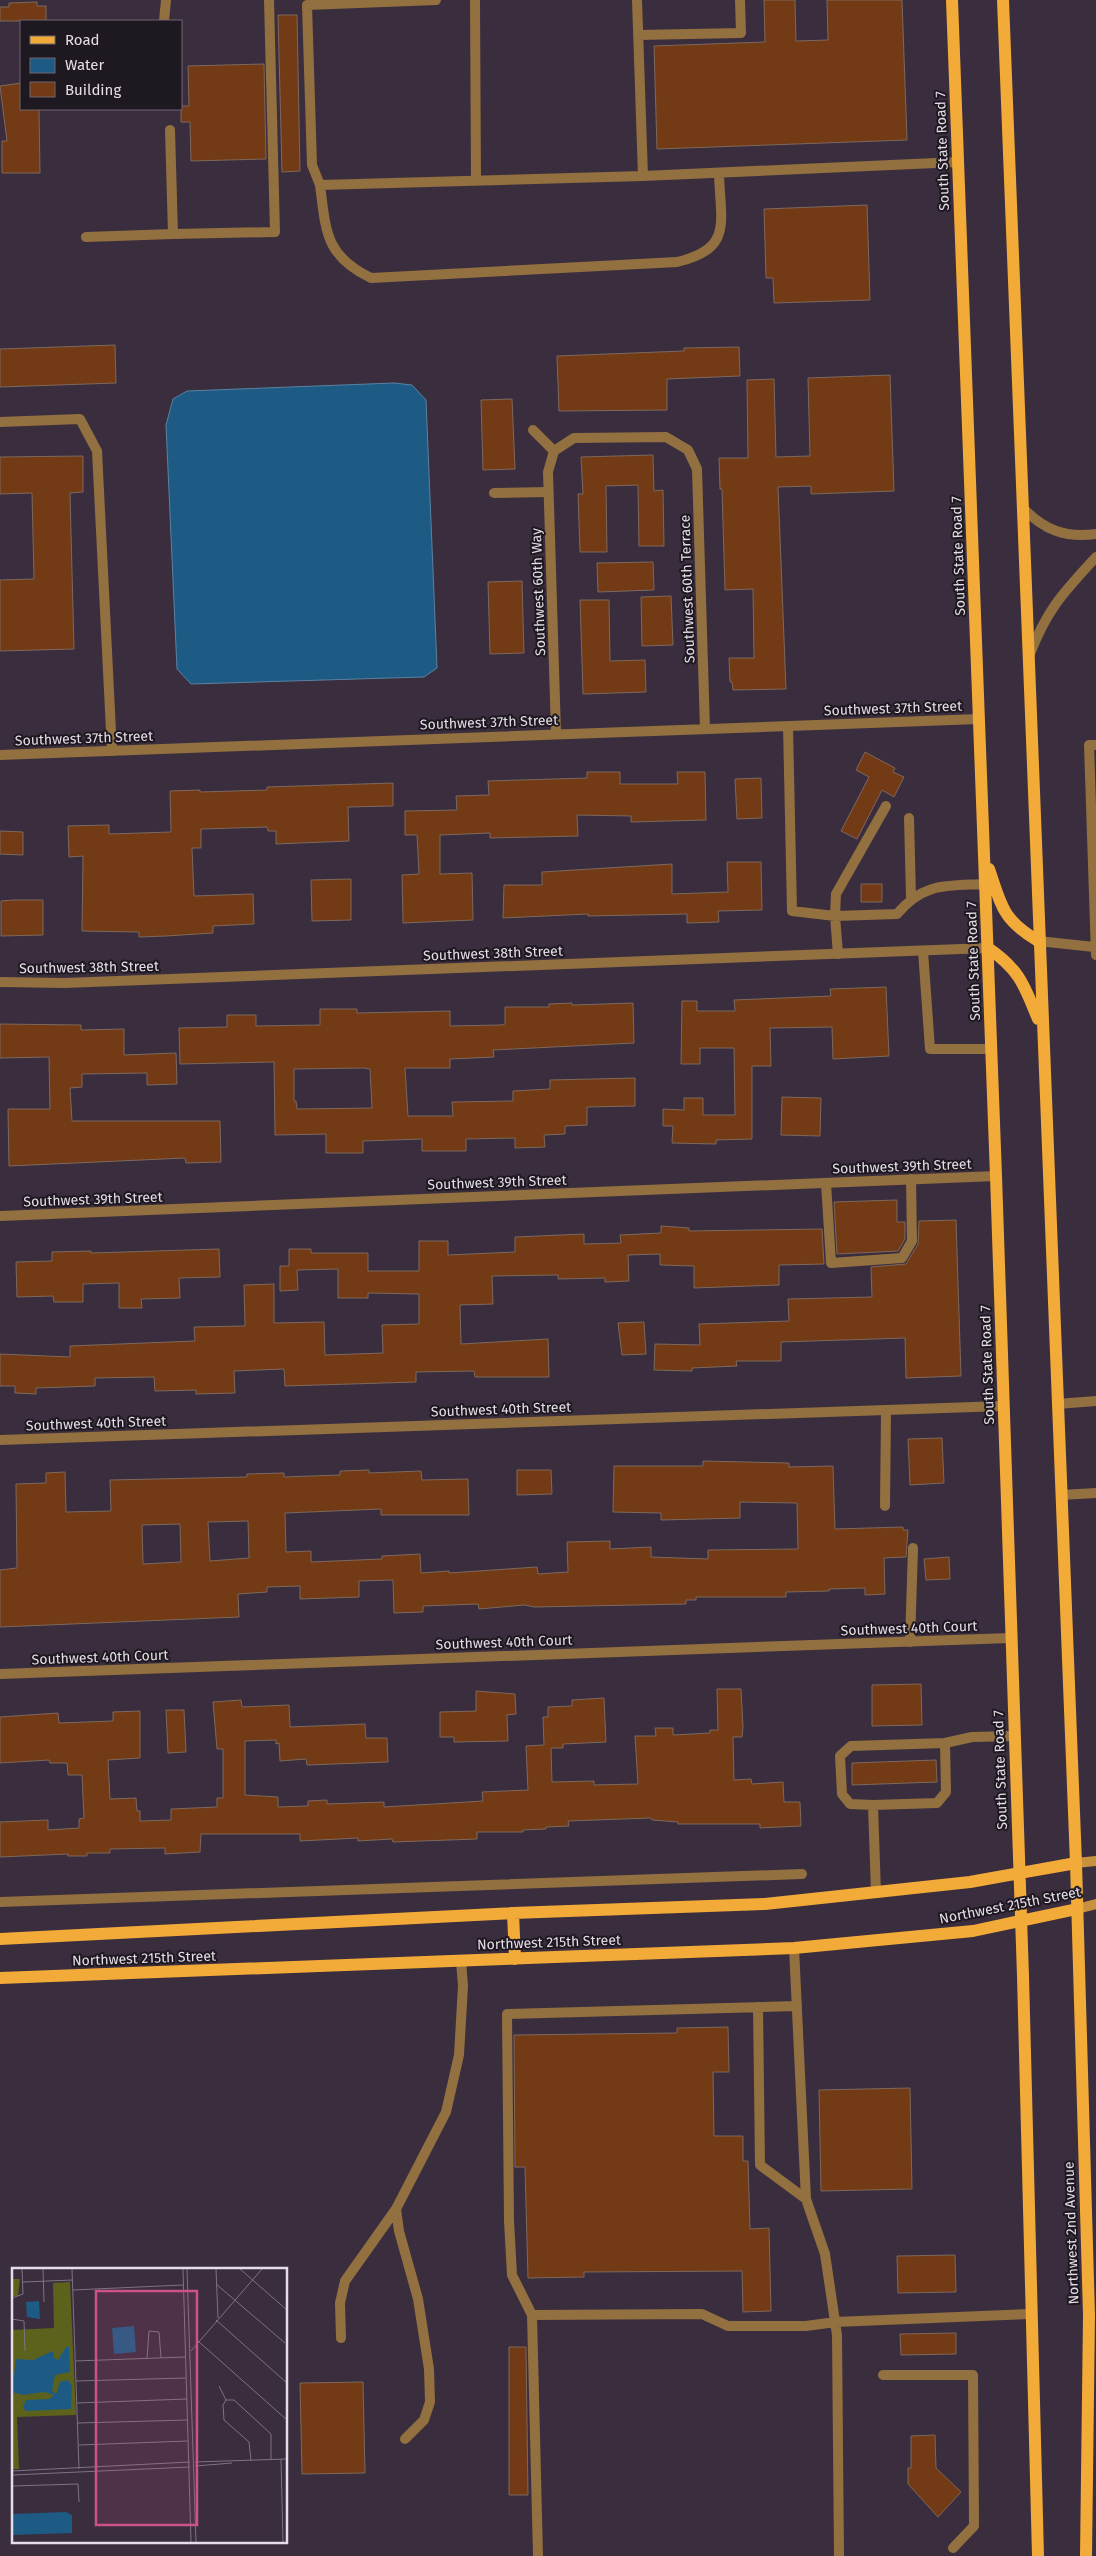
<svg xmlns="http://www.w3.org/2000/svg" width="1096" height="2556" font-family="'Fira Sans',sans-serif">
<rect width="100%" height="100%" fill="#3a2d3e"/>
<path fill="#1e5b84" stroke="#5a82a2" d="M394,383L412,385L426,400L437,668L424,677L191,684L177,669L166,425L173,399L187,391Z"/>
<path fill="#723b16" stroke="#7e685c" fill-rule="evenodd" d="M764,0H795L796,41L828,40L827,0H902L907,140L657,149L654,46L765,42Z
M37,2V6H46V21H0V7H9V3Z
M278,15H297L300,171L282,172Z
M264,64L266,159L191,161L190,122H181V106H189L188,66Z
M21,83V109H39L40,173H2V141H7L0,86Z
M867,205L870,300L774,303L773,278H766L764,209Z
M115,345L116,383L0,387V349Z
M739,347L740,376L667,379V410L559,411L557,356L684,351V348Z
M890,375L894,491L811,494V486L778,487L786,689L733,690L732,682H730L729,658H754L753,589L725,590L722,489H720L719,458H748L747,380L774,379L776,457L810,456L808,378Z
M512,399L515,469L483,470L481,400Z
M653,455L654,491L663,490L664,546H639L638,485L606,486L607,552H580L578,494H583L581,457Z
M83,456V492L70,493L74,649L0,651V580L34,579L32,493L0,494V457Z
M653,562L654,590L598,592L597,563Z
M522,581L524,653L490,654L488,582Z
M671,596L673,645L642,646L641,597Z
M580,600H609L610,661L645,660L646,692L583,694Z
M865,752L895,768L893,772L904,777L894,797L882,790L857,839L841,831L869,777L856,770Z
M587,772H620V784H678L677,772H705L706,820L631,822V816L577,815L578,836L490,838V833L440,835V874L472,873L473,920L403,923L402,875L419,874L417,835H405V811L457,810L456,796L489,795L488,781L587,778Z
M761,778L762,818L737,819L735,779Z
M393,783V806L348,807L349,841L276,844V831H268L267,827L201,829V848H192L194,896L253,894L254,924L213,926V933L166,936L139,937V932L82,931L83,856L69,857L68,826L109,825V834L171,832L170,791L200,790V792L267,790V787Z
M0,831L23,832V855L0,854Z
M727,862H761L762,910L718,911L719,922L687,923V914L588,916V914L503,918L504,885H542V872L672,864V894L728,892Z
M351,879V920L312,921L311,880Z
M861,884H882V902H861Z
M14,900H43V935L1,936V901Z
M886,987L889,1056L833,1059L832,1027L770,1028L771,1066H752V1139L716,1140V1144L672,1143L673,1126H663V1109L684,1110V1098H703V1115H735L734,1048H700V1064H681L682,1001H697V1011H735L734,1000L831,996L830,989Z
M572,1003V1005L633,1003L634,1043L493,1050L494,1057L450,1059V1068H405L408,1116H453L452,1102L513,1101V1091L550,1089V1080L635,1078V1106L587,1107V1125L565,1126V1134L544,1135L545,1147L515,1148V1138L466,1139V1151H422V1139L363,1141V1153H326V1134L275,1135L274,1062L180,1064L179,1028L227,1027V1015H256V1026L320,1025V1009H357V1013L450,1011V1026L501,1025L505,1024V1007H549V1004ZM364,1068L370,1069L372,1108L297,1109L296,1101H294V1069Z
M0,1024L81,1025V1030L124,1029V1055L176,1053L177,1084L147,1085V1073L82,1074V1087L70,1088L72,1121H220L221,1162L186,1163L185,1158L9,1166L8,1109H50L49,1057L0,1058Z
M782,1097L821,1098L820,1136L781,1135Z
M897,1200V1222H905V1239L898,1251L837,1254L834,1202Z
M956,1220L961,1376L906,1378L905,1338L781,1342V1361H736L737,1366L692,1368V1371L654,1370L655,1344L700,1345L699,1324L789,1321L788,1299L872,1297L871,1267L906,1264L918,1244L919,1221Z
M661,1226L689,1228V1231L822,1229L824,1264L779,1265V1285L694,1288V1266L660,1265V1254L628,1255L629,1281L605,1282V1278L558,1279V1275L492,1276L493,1304L460,1305L461,1344L548,1339L549,1377H475L474,1371L416,1372V1382L285,1386L284,1369L234,1371L235,1393L196,1394V1390L155,1391L154,1377L95,1378V1386L36,1388V1394L15,1393V1386H0V1354L70,1357V1346L195,1341L194,1327L245,1326L244,1285L274,1284V1323L324,1322L325,1355L383,1353L382,1325L419,1324V1294L368,1293V1298H338V1269L297,1270L298,1290L280,1291V1266H289V1249H311V1253H368V1271H419V1241H448V1255L515,1252V1237L584,1234V1244L621,1243L620,1235L661,1233Z
M219,1249L220,1277L179,1278L180,1298L141,1299L142,1308H119V1283L83,1284V1302H54L53,1296L17,1297L16,1262L52,1261V1252L91,1251V1253Z
M644,1322L646,1354L622,1355L618,1323Z
M942,1438L944,1483L910,1485L908,1439Z
M703,1461L789,1463V1467L833,1466L835,1529L903,1527V1530H908L906,1557L884,1558L885,1594L865,1595V1588L829,1589V1591L786,1592V1597H696V1600H686V1604L535,1607L524,1605L479,1609L478,1604L423,1606V1612L394,1613L393,1580L359,1581V1597L300,1599V1586L267,1587V1592L238,1594L239,1617L0,1627V1570L17,1568L16,1484L46,1483V1473L65,1472L66,1512L111,1511L110,1480L247,1477V1474L284,1473V1477L340,1475V1471L369,1470V1473L421,1471L422,1480L468,1479L469,1515H381V1509L285,1513L286,1552L311,1551V1562L382,1559V1556L420,1554L421,1573L449,1571V1573L537,1567L538,1574L568,1572L567,1542L610,1541V1549L651,1547V1557L708,1559V1550L798,1549L797,1503L740,1502V1518L661,1520V1513L613,1512L614,1466H703ZM248,1521L249,1558L210,1561L208,1522ZM180,1524L181,1562L143,1564L142,1525Z
M517,1470H551L552,1494L517,1495Z
M949,1557L950,1579L926,1580L924,1559Z
M921,1684L922,1725L872,1726V1685Z
M717,1689H741L743,1727L742,1737H733L734,1780L751,1779L752,1784L783,1782L784,1802H800L801,1826L760,1828V1824H678V1822L652,1820L651,1818L568,1821L569,1826L546,1827V1829L523,1830V1832H477V1839L393,1842L392,1839L358,1841V1838L300,1841V1834H201L200,1852L165,1854V1848L110,1849V1853H87V1856H68V1854L0,1857V1822L48,1820V1830L79,1828V1819L84,1818L82,1775H68L67,1763H50L49,1760L0,1763V1717L58,1713L59,1723L113,1721V1712L140,1711V1758L108,1760L110,1799L136,1798L137,1811H140V1821L171,1820V1809L217,1807V1798H223V1749H217L213,1702L241,1700L242,1707L289,1705L290,1727L365,1724L366,1738H387L388,1762L307,1765L306,1759L280,1761L279,1743L276,1744V1740L245,1741V1795L278,1797V1807L308,1806V1801L327,1800V1804L384,1802V1807L483,1801L482,1792L528,1790L526,1746L544,1745L543,1717H548V1707L572,1706V1700L604,1698L606,1742L563,1744V1748H551L552,1782L594,1781V1785L638,1784L635,1736H656L655,1728H673V1735L710,1733V1730H718Z
M476,1691L515,1694L516,1714L507,1715L508,1741L454,1742V1737H440V1712L476,1711Z
M166,1710H184L186,1752L168,1753Z
M936,1760L937,1782L852,1785V1763Z
M728,2027L729,2072H713L714,2136H743V2161H748L750,2229L769,2228L771,2311L743,2312L742,2271L584,2272V2277L528,2278L525,2167H515L514,2035L677,2033V2028Z
M910,2088L912,2189L821,2191L819,2090Z
M955,2255L956,2292L898,2293L897,2256Z
M956,2333V2354L901,2355L900,2334Z
M509,2347H526L528,2495H509Z
M363,2382L365,2473L302,2474L300,2383Z
M935,2435L936,2468L961,2492L938,2517L908,2484V2468H911V2436Z"/>
<g fill="none" stroke-linecap="round" stroke-linejoin="round">
<path stroke="#927040" stroke-width="10" d="M436,0L307,5L312,165L320,185L643,176L958,162
M475,0L476,181
M637,0L643,176
M164,21L166,0
M638,35L741,33L740,0
M320,185C326,231 325,256 371,278L677,262C734,249 720,221 719,173
M173,234L275,232L269,0
M86,237L173,234L170,130
M0,422L80,419L97,451L112,751
M533,430L554,451
M494,493L548,492
M788,726L792,911L835,916L838,954
M1096,745H1089L1096,955
M886,806L836,894L835,916L897,914C924,882 947,886 985,884
M909,818L911,897
M1038,941L1094,947
M923,951L930,1049H992
M826,1183L831,1263L902,1258L912,1241L911,1179
M1057,1404L1096,1401
M1061,1495L1096,1493
M885,1506L886,1410
M910,1642L913,1548
M945,1743L972,1737L1013,1736
M873,1805L850,1804L842,1794L840,1756L851,1746L945,1743L946,1792L937,1803L873,1805L876,1893
M0,1902L802,1874
M794,1948L806,2199L825,2254L837,2335L839,2556
M758,2007L760,2165L806,2199
M532,2315L702,2314L728,2326H806L835,2322L1031,2314
M341,2338L340,2303L345,2281L396,2209
M883,2375H973L974,2526L953,2548
M405,2439L424,2420L430,2402L429,2369L418,2299L399,2231L396,2209L446,2112L459,2055L463,1986L461,1961
M538,2556L532,2315L512,2275L509,2221L507,2014L797,2006"/>
<path stroke="#927040" stroke-width="10" d="M1023,508C1044,530 1065,538 1096,534
M1030,654C1047,609 1064,592 1096,557
M556,733L548,472L554,451L574,438L666,437L688,450L697,469L705,729
M0,755L979,719
M0,982L64,983L988,948
M0,1216L996,1176
M0,1440L1003,1406
M0,1674L1010,1638"/>
<path stroke="#c8913f" stroke-width="10" d="M1076,1863L1096,1861
M1077,1909L1096,1904"/>
<path stroke="#f2aa39" stroke-width="12" d="M952,0L996,1176L1023,1976L1038,2556
M1003,0L1076,1863L1089,2315L1086,2556
M989,869C1002,907 1002,919 1038,941
M988,948C1020,970 1024,985 1038,1019
M513,1913L515,1959
M0,1939L513,1913L765,1904L970,1882L1076,1863
M0,1978L794,1948L973,1931L1077,1909"/>
</g>
<g text-anchor="middle" stroke-width="4" stroke-linejoin="round" paint-order="stroke">
<g font-size="14" fill="#e5dde8" stroke="#1e1820">
<text transform="translate(942 151) rotate(-92)" y="5">South State Road 7</text>
<text transform="translate(958 556) rotate(-92)" y="5">South State Road 7</text>
<text transform="translate(687 589) rotate(-92)" y="5">Southwest 60th Terrace</text>
<text transform="translate(538 592) rotate(-92)" y="5">Southwest 60th Way</text>
<text transform="translate(893 708) rotate(-2)" y="5">Southwest 37th Street</text>
<text transform="translate(489 722) rotate(-2)" y="5">Southwest 37th Street</text>
<text transform="translate(84 738) rotate(-2)" y="5">Southwest 37th Street</text>
<text transform="translate(493 953) rotate(-2)" y="5">Southwest 38th Street</text>
<text transform="translate(973 961) rotate(-92)" y="5">South State Road 7</text>
<text transform="translate(89 967) rotate(-1)" y="5">Southwest 38th Street</text>
<text transform="translate(902 1166) rotate(-2)" y="5">Southwest 39th Street</text>
<text transform="translate(497 1182) rotate(-2)" y="5">Southwest 39th Street</text>
<text transform="translate(93 1199) rotate(-2)" y="5">Southwest 39th Street</text>
<text transform="translate(987 1365) rotate(-92)" y="5">South State Road 7</text>
<text transform="translate(501 1409) rotate(-2)" y="5">Southwest 40th Street</text>
<text transform="translate(96 1423) rotate(-2)" y="5">Southwest 40th Street</text>
<text transform="translate(909 1628) rotate(-2)" y="5">Southwest 40th Court</text>
<text transform="translate(504 1642) rotate(-2)" y="5">Southwest 40th Court</text>
<text transform="translate(100 1657) rotate(-2)" y="5">Southwest 40th Court</text>
<text transform="translate(1000 1770) rotate(-92)" y="5">South State Road 7</text>
<text transform="translate(1010 1905) rotate(-11)" y="5">Northwest 215th Street</text>
<text transform="translate(549 1942) rotate(-2)" y="5">Northwest 215th Street</text>
<text transform="translate(144 1958) rotate(-2)" y="5">Northwest 215th Street</text>
<text transform="translate(1071 2233) rotate(-92)" y="5">Northwest 2nd Avenue</text>
</g>
</g>
<g transform="translate(12 2268)">
<rect width="275" height="275" fill="#3a2d3e"/>
<path d="M0,11H8L6,28H0ZM58,14L64,147L5,149L7,201H0V62L42,60L41,15Z" fill="#5c621c"/>
<path d="M27,33L28,51L15,49L14,34ZM122,58L124,84L102,86L100,60ZM54,79H57L58,104L43,107L40,123L44,126L48,114L56,112L60,118L59,141L14,143L11,139L14,132L37,131L42,127L32,124L11,127L0,124L4,91L21,92L41,83L42,90L46,92ZM54,244L60,247V265L0,267V246Z" fill="#1e5b84"/>
<path fill="none" stroke="#7e7382" stroke-width="1" d="M31,1L32,34M60,1L67,201M171,1L179,274M175,1L184,274M204,1L206,50M228,1L275,42M11,14L61,12M204,16L273,75M61,22L171,17M0,30L11,26L10,1M0,51L12,53L13,83M204,52L275,115M275,55V123M186,73L275,152M179,83L250,1M135,90L137,63L147,64L149,90M63,93L173,89M64,113L174,110M207,118L214,132L211,137L212,152L237,174L239,193M214,132H222L259,166V192M65,135L175,131M66,155L176,152M67,177L176,173M269,191L271,274M183,194L275,191M183,198L220,195M0,203L178,194M0,207L178,199M0,218L66,216L67,234"/>
<path fill="#cc5385" fill-opacity="0.15" stroke="#cc5385" stroke-width="2.5" d="M84,23H185V257H84Z"/>
<rect width="275" height="275" fill="none" stroke="#e5dde8" stroke-width="2.5"/>
</g>
<rect x="20" y="20" width="162" height="90" fill="#1e1820" stroke="#6e6770"/>
<rect x="30" y="36" width="25" height="8" fill="#f2aa39" stroke="#6e6770"/>
<text x="65" y="45" font-size="15" fill="#e5dde8">Road</text>
<rect x="30" y="58" width="25" height="15" fill="#1e5b84" stroke="#6e6770"/>
<text x="65" y="70" font-size="15" fill="#e5dde8">Water</text>
<rect x="30" y="82" width="25" height="15" fill="#723b16" stroke="#6e6770"/>
<text x="65" y="95" font-size="15" fill="#e5dde8">Building</text>
</svg>
